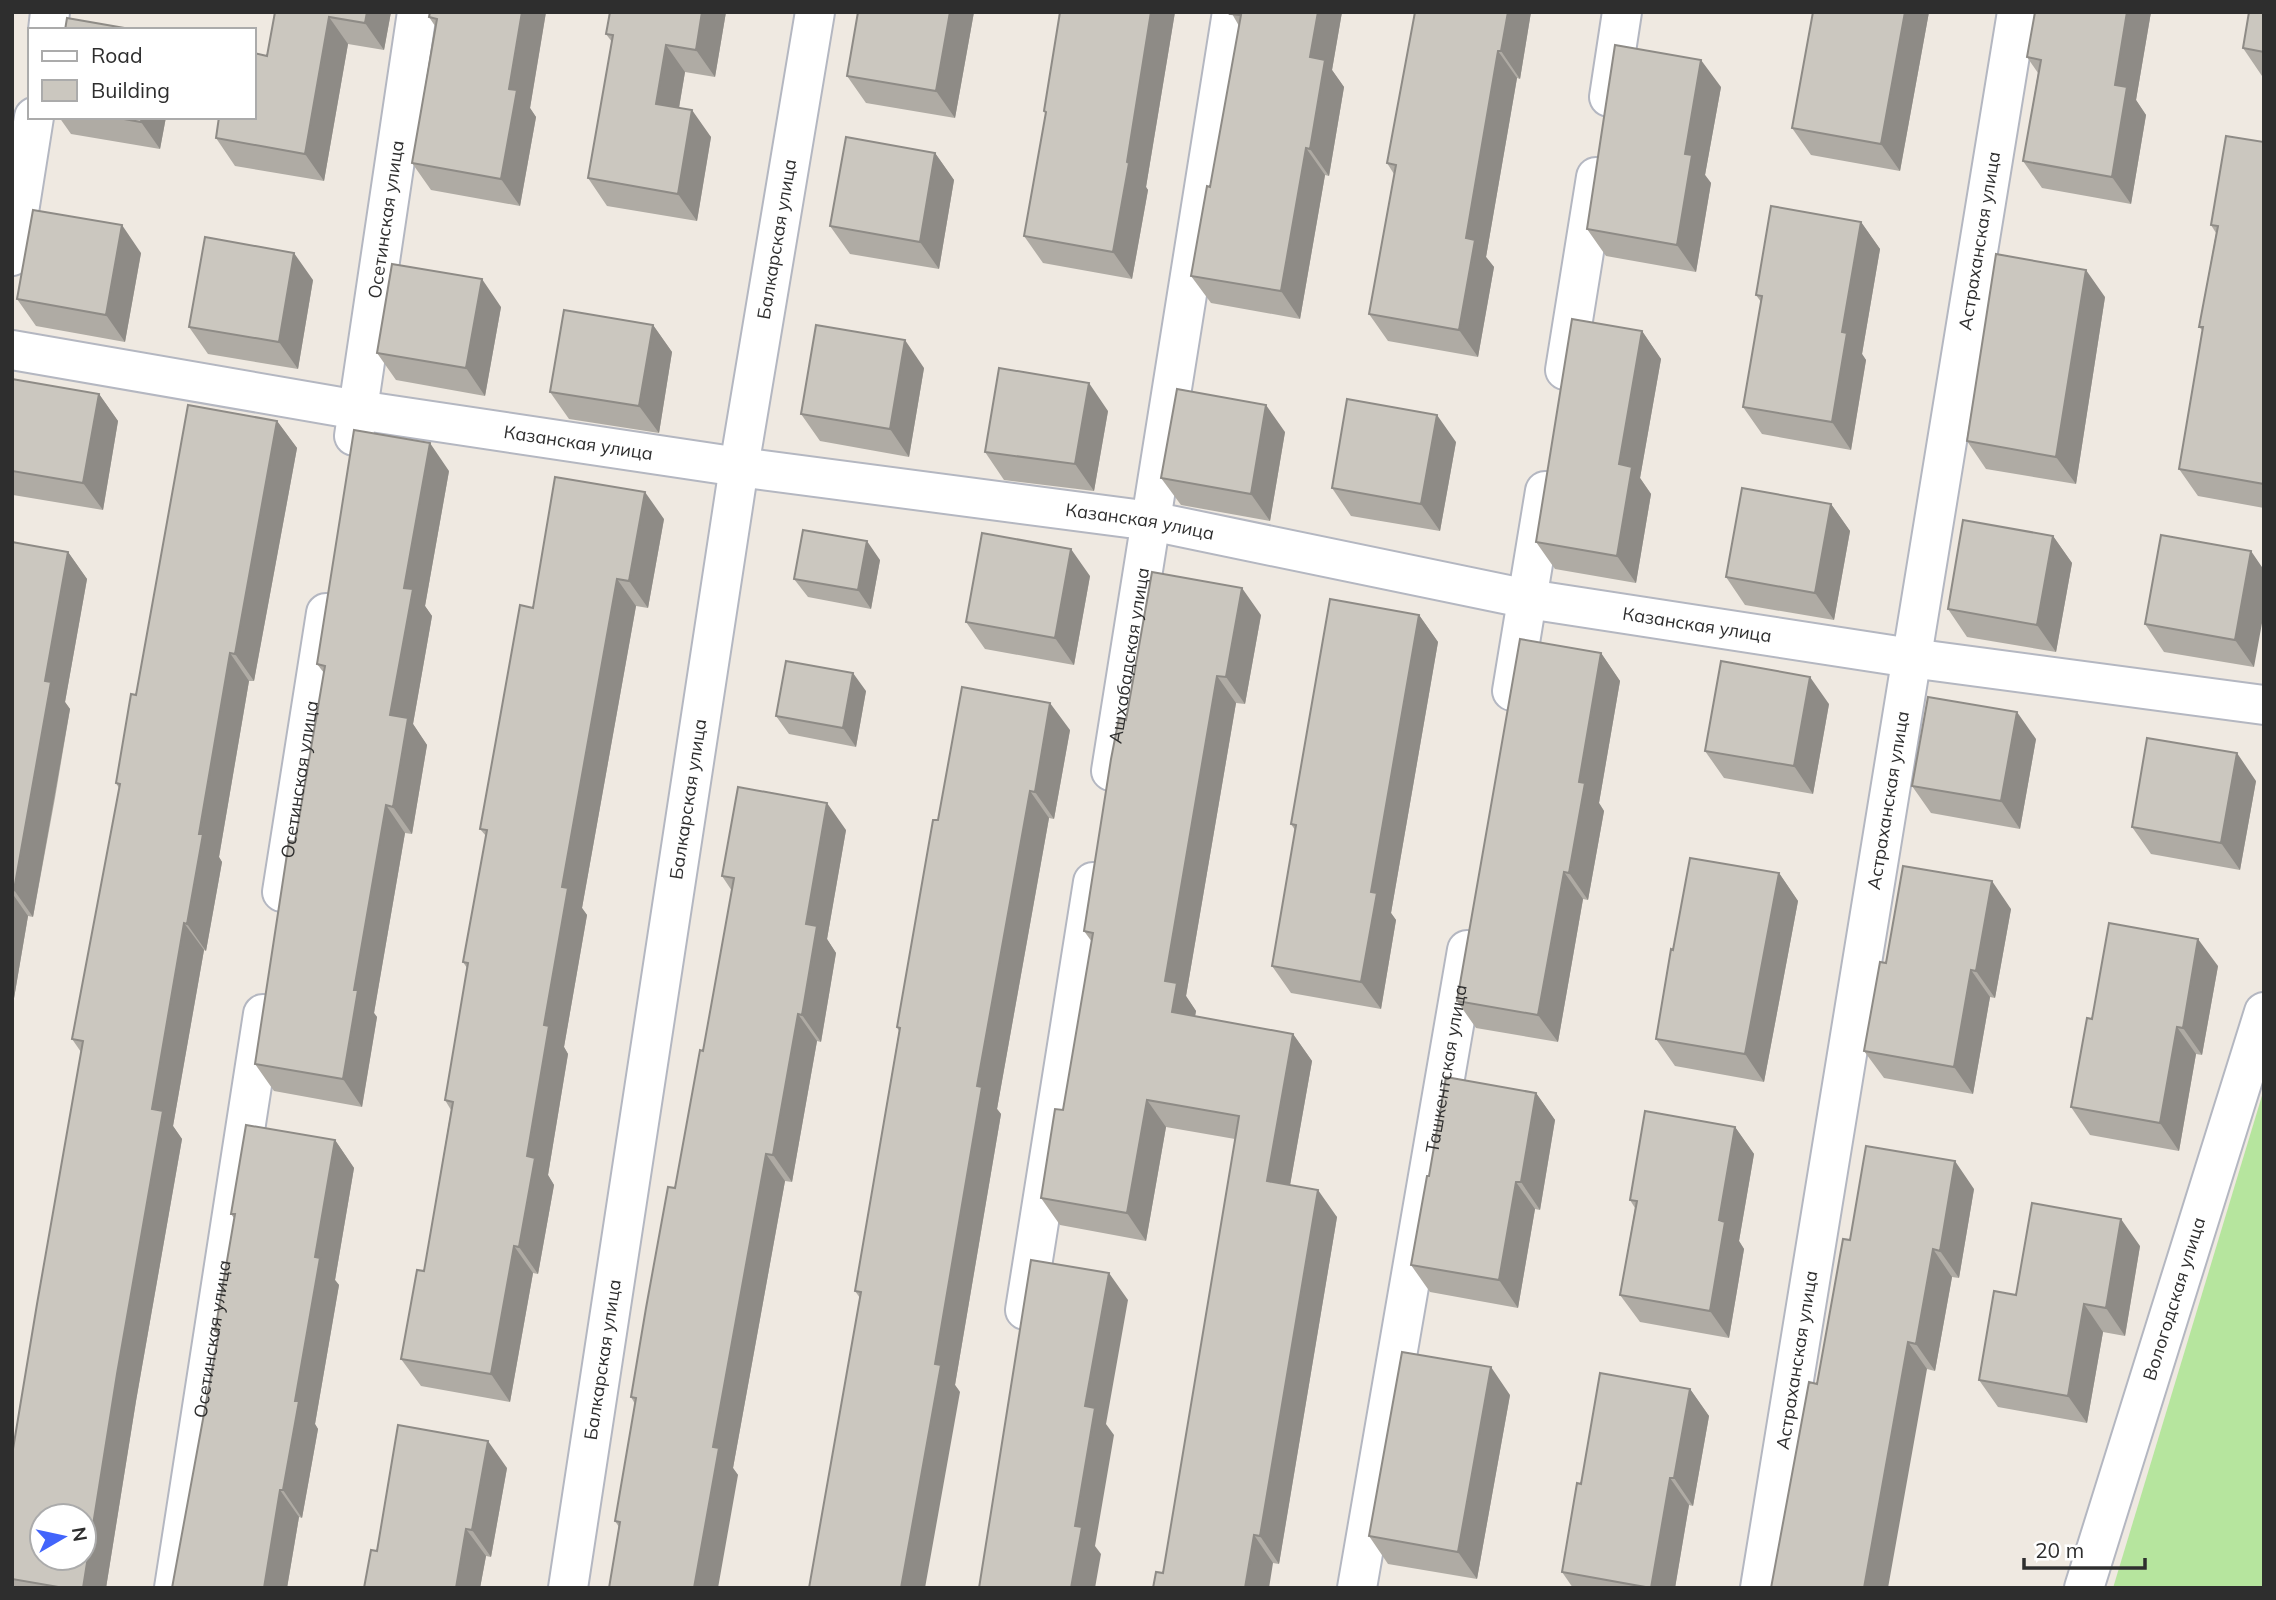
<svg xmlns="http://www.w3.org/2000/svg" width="2276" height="1600" font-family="Mulish,sans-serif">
<rect width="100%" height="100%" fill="#efe9e1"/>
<path fill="#b6e59e" d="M2264,1089V1588H2113Z"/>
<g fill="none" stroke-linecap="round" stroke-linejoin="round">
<g stroke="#b4b7c1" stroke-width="42">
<g id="minor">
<path d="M48,30L50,12"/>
<path d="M1609,97L1622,12"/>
<path d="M12,256L34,117"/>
<path id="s1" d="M12,350L358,410L739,467L1151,521L1528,599L1911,658L2264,705"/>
<path d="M1565,370L1596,177"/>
<path id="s2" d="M354,436L417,12"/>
<path d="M1512,691L1545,491"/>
<path id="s3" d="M1111,771L1232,12"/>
<path id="s4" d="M282,892L326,613"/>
<path d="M1025,1310L1093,882"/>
<path id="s5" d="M174,1588L263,1014"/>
<path id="s6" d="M568,1588L739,467L815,12"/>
<path id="s7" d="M1357,1588L1467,950"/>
<path id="s8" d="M1760,1588L2017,12"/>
<path id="s9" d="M2084,1588L2264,1012"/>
</g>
</g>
<use href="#minor" stroke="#fff" stroke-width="38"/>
</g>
<path fill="#afaba4" d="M275,12H391L384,50L348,44L324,181L235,166L216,138L267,56Z
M430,12H546L530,108L536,117L520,206L431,190L412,163L435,26L429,17Z
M610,12H726L715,77L685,72L679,108L711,137L697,221L607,206L588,178L612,42L606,34Z
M974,12L955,118L866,103L847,76Z
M1060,12H1175L1146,187L1148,190L1132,279L1043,263L1024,236L1046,114L1044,111Z
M1231,12H1342L1332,70L1344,87L1329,176L1325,175L1300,319L1211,303L1191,276L1210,187L1239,26Z
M1415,12H1531L1520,79L1517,78L1486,257L1494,267L1478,357L1388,341L1369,314L1394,174L1387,163Z
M1813,12H1929L1900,171L1811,155L1792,128Z
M2035,12H2151L2136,100L2146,115L2131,204L2042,188L2023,161L2038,73L2027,57Z
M2264,12V76H2262L2243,48Z
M1721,87L1705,175L1711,183L1696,272L1606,256L1587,229Z
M59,117H166L160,149L71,134Z
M2264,142V508L2198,496L2179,469L2203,331L2199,327L2216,233L2211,225Z
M935,153L954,180L939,269L850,254L830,226Z
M1861,222L1880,249L1862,354L1866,360L1851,450L1762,434L1743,407L1761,302L1756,295Z
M141,253L125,342L36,326L17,299Z
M313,280L298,369L208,354L189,327Z
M2105,297L2076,484L1986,469L1967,441Z
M501,307L485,396L396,380L377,353Z
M653,325L672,352L659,433L569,419L550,392Z
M1642,331L1661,359L1640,478L1651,494L1636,583L1555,569L1536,542Z
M924,368L909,457L820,441L801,414Z
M12,379L99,394L118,421L103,510L13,495L12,494Z
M1108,411L1094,491L1004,480L985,452Z
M277,421L297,448L254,681H249L219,857L222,862L206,951L204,950L173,1126L182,1139L136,1401L106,1588H12V1455L81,1052L72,1039L119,788L116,783L136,695Z
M1285,432L1270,521L1181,505L1161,478Z
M1456,442L1440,531L1351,516L1332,488Z
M449,471L425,606L432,616L413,724L427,745L412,834L405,833L374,1013L377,1017L362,1107L274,1091L255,1064L324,673L317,664Z
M1831,504L1850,531L1834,620L1745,605L1726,577Z
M664,519L648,608L636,606L582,908L587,915L564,1047L568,1054L548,1175L554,1185L538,1274L533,1273L510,1402L421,1386L401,1359L424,1271L451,1110L445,1100L467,968L463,962L486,836L480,829L533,608Z
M2053,536L2072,563L2056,652L1967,637L1948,609Z
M12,542L68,552L87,579L65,702L70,709L55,798L33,917L28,916L12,1010Z
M2251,551L2254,667L2164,652L2145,624Z
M880,560L871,609L808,597L794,579Z
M1090,576L1074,665L985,649L966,622Z
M1261,615L1245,704L1236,703L1186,996L1196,1011L1195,1016L1293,1034L1312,1061L1290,1185L1337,1217L1279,1564L1273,1563L1163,1573L1235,1139L1166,1127L1146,1241L1060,1225L1041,1198L1063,1110L1092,942L1084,931L1126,720Z
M1419,615L1438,642L1391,913L1396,920L1381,1009L1291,993L1272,966L1295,830L1291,824Z
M1601,653L1620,681L1599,803L1604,811L1588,900L1583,899L1558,1042L1476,1028L1457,1001Z
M866,691L856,747L789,734L776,716Z
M1829,704L1813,794L1724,778L1705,751Z
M1070,730L1054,819L1049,818L997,1109L1001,1114L955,1385L960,1392L860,1298L855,1291L899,1031L897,1027L938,820Z
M2036,739L2020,829L1931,813L1912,786Z
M2256,781L2240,870L2151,854L2132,827Z
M846,830L827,939L836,953L821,1042L817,1041L792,1182L785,1181L733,1468L738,1475L619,1527L615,1521L635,1404L631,1397L703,1051L732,891L722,876Z
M1779,873L1798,901L1764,1082L1675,1066L1656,1039Z
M2011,909L1995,998L1990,997L1973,1094L1884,1078L1864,1051L1886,963Z
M2218,966L2202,1055L2196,1054L2179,1151L2090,1135L2071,1107L2092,1019Z
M1536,1093L1555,1120L1540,1210L1535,1209L1518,1308L1430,1292L1411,1265L1429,1176Z
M1735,1127L1754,1154L1739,1241L1744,1249L1729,1338L1640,1322L1620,1295L1635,1208L1630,1200Z
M335,1140L354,1168L335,1280L339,1285L315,1424L318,1429L302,1518L299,1517L287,1588H172L219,1337L215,1331L234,1218L231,1214Z
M1974,1189L1959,1278L1952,1277L1935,1371L1927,1369L1817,1384L1850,1240Z
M2140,1246L2125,1336L2103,1332L2087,1423L1998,1407L1979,1380L2016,1295Z
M1690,1389L1709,1416L1693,1506L1689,1505L1675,1588H1573L1562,1572L1581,1484Z
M1510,1395L1477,1579L1388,1564L1369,1536Z
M507,1468L491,1557L486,1556L480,1588H364L377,1551Z"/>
<path fill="#8e8b86" d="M367,12H391L384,50L365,23Z
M522,12H546L530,108L536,117L520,206L501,179L509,89Z
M702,12H726L715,77L696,50Z
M950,12H974L955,118L936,91Z
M1151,12H1175L1146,187L1148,190L1132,279L1113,252Z
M1318,12H1342L1332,70L1344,87L1329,176L1310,149V57Z
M1508,12H1531L1520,79L1501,51Z
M1905,12H1929L1900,171L1881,144Z
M2127,12H2151L2136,100L2146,115L2131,204L2112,177L2115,85Z
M329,17L348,44L324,181L305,154Z
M666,45L685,72L675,131L656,104Z
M1498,51L1517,78L1486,257L1494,267L1478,357L1459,330L1466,238Z
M1701,60L1721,87L1705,175L1711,183L1696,272L1677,245L1685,154Z
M692,110L711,137L697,221L678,194Z
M142,117H166L160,149L141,122Z
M1306,148L1325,175L1300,319L1281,291Z
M935,153L954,180L939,269L920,242Z
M1861,222L1880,249L1862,354L1866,360L1851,450L1832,422L1842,332Z
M122,225L141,253L125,342L106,315Z
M294,253L313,280L298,369L279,342Z
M2086,270L2105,297L2076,484L2056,457Z
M482,279L501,307L485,396L466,368Z
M653,325L672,352L659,433L639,406Z
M1642,331L1661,359L1640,478L1651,494L1636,583L1617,556L1619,464Z
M905,340L924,368L909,457L890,429Z
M1089,383L1108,411L1094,491L1075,464Z
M99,394L118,421L103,510L83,483Z
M1266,405L1285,432L1270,521L1251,494Z
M1437,415L1456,442L1440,531L1421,504Z
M277,421L297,448L254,681L235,654Z
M430,443L449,471L425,606L432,616L413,724L427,745L412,834L393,807L390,715L404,588Z
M645,492L664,519L648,608L629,581Z
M1831,504L1850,531L1834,620L1815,593Z
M2053,536L2072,563L2056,652L2037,625Z
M867,541L880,560L871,609L858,590Z
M1071,549L1090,576L1074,665L1055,638Z
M2251,551L2264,570V612L2254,667L2235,640Z
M68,552L87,579L65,702L70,709L33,917L14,890L45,681Z
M617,579L636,606L582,908L587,915L564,1047L568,1054L548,1175L554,1185L538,1274L519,1247L527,1156L562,887Z
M1242,588L1261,615L1245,704L1226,677Z
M1419,615L1438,642L1391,913L1396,920L1381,1009L1361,982L1371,892Z
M230,653L249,681L219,857L222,862L206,951L187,924L199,834Z
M1601,653L1620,681L1599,803L1604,811L1588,900L1569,873L1579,782Z
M853,673L866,691L856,747L843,728Z
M1217,676L1236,703L1186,996L1196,1011L1191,1039L1172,1012L1165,981Z
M1810,677L1829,704L1813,794L1794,766Z
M1050,703L1070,730L1054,819L1035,792Z
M2017,712L2036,739L2020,829L2001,801Z
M2237,753L2256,781L2240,870L2221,843Z
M1030,791L1049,818L997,1109L1001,1114L955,1385L960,1392L925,1588H901L977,1086Z
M827,803L846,830L827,939L836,953L821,1042L802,1015L806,924Z
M386,805L405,833L374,1013L377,1017L362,1107L343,1079L354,990Z
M1564,872L1583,899L1558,1042L1538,1015Z
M1779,873L1798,901L1764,1082L1745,1054Z
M1992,881L2011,909L1995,998L1976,971Z
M12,893L28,916L12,1010Z
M184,923L204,950L173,1126L182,1139L136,1401L106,1588H83L152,1109Z
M2198,939L2218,966L2202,1055L2183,1028Z
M1971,970L1990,997L1973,1094L1954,1067Z
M798,1014L817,1041L792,1182L773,1155Z
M2177,1027L2196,1054L2179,1151L2160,1123Z
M1293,1034L1312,1061L1286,1208L1267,1181Z
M1536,1093L1555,1120L1540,1210L1521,1182Z
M1147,1100L1166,1127L1146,1241L1127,1213Z
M1735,1127L1754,1154L1739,1241L1744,1249L1729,1338L1710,1311L1719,1220Z
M335,1140L354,1168L335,1280L339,1285L315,1424L318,1429L302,1518L283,1490L315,1257Z
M766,1154L785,1181L733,1468L738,1475L718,1588H694L713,1447Z
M1955,1161L1974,1189L1959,1278L1940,1251Z
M1516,1182L1535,1209L1518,1308L1499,1280Z
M1318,1190L1337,1217L1279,1564L1260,1536Z
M2121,1219L2140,1246L2125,1336L2106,1308Z
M514,1246L533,1273L510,1402L491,1374Z
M1933,1249L1952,1277L1935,1371L1916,1344Z
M1109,1273L1128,1300L1106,1424L1114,1435L1095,1546L1101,1554L1095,1588H1071L1075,1526L1085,1406Z
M2084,1304L2103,1332L2087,1423L2068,1396Z
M1908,1342L1927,1369L1888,1588H1864Z
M1491,1367L1510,1395L1477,1579L1458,1552Z
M1690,1389L1709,1416L1693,1506L1674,1478Z
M488,1441L507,1468L491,1557L472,1530Z
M1670,1478L1689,1505L1675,1588H1651Z
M280,1490L299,1517L287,1588H264Z
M466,1529L486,1556L480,1588H456Z
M1254,1535L1273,1563L1269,1588H1245Z"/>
<path fill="#cbc7bf" stroke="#8e8b86" stroke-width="2" fill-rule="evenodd" d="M275,12H367L365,23L329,17L305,154L216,138L219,117H254V53L267,56Z
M430,12H522L509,89L517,90L501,179L412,163L437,19L429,17Z
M610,12H702L696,50L666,45L656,104L692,110L678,194L588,178L613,35L606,34Z
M858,12H950L936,91L847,76Z
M1060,12H1151L1127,162L1129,163L1113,252L1024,236L1046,112L1044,111Z
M1231,12H1318L1310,57L1325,60L1310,149L1306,148L1281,291L1191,276L1207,186L1210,187L1241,15L1230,14Z
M1415,12H1508L1501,51H1498L1466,238L1475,240L1459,330L1369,314L1396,165L1387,163Z
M1813,12H1905L1881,144L1792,128Z
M2035,12H2127L2115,85L2127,87L2112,177L2023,161L2041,60L2027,57Z
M2249,12H2264V52L2243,48Z
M67,18L136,30H65Z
M1615,45L1701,60L1685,154L1692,155L1677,245L1587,229Z
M113,117H142L141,122Z
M2226,136L2264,142V484L2179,469L2203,327H2199L2218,226L2211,225Z
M846,137L935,153L920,242L830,226Z
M1771,206L1861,222L1842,332L1847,333L1832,422L1743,407L1762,296L1756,295Z
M33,210L122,225L106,315L17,299Z
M205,237L294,253L279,342L189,327Z
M1996,254L2086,270L2056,457L1967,441Z
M392,264L482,279L466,368L377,353Z
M564,310L653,325L639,406L550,392Z
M1572,319L1642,331L1619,464L1632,467L1617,556L1536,542Z
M816,325L905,340L890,429L801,414Z
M999,368L1089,383L1075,464L985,452Z
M12,379L99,394L83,483L12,471Z
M1177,389L1266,405L1251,494L1161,478Z
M1347,399L1437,415L1421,504L1332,488Z
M188,405L277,421L235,654L230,653L199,834H203L187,924L184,923L152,1109L163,1111L117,1374L83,1588H64L12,1579V1455L37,1304L83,1041L72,1039L120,784L116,783L131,694L136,695ZM42,1516H84V1558H42Z
M354,430L430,443L404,588L413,589L390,715L408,718L393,807L386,805L354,990H358L343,1079L255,1064L289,841L295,842L325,666L317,664Z
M555,477L645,492L629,581L617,579L562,887L568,888L544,1025L549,1026L527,1156L535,1158L519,1247L514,1246L491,1374L401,1359L417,1270L424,1271L453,1102L445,1100L468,963L463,962L487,830L480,829L496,740L520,605L533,608Z
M1742,488L1831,504L1815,593L1726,577Z
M1963,520L2053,536L2037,625L1948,609Z
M803,530L867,541L858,590L794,579Z
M982,533L1071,549L1055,638L966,622Z
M2161,535L2251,551L2235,640L2145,624Z
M12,542L68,552L45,681L51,682L14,890L12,889Z
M1152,572L1242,588L1226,677L1217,676L1165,981L1177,983L1172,1012L1293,1034L1267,1181L1318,1190L1260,1536L1254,1535L1245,1588H1153L1156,1572L1163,1573L1239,1116L1147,1100L1127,1213L1041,1198L1055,1109L1063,1110L1093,933L1084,931L1111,759L1119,718L1126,720Z
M1330,599L1419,615L1371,892L1377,893L1361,982L1272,966L1296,825L1291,824Z
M1520,639L1601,653L1579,782L1585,783L1569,873L1564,872L1538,1015L1457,1001Z
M786,661L853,673L843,728L776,716Z
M1721,661L1810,677L1794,766L1705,751Z
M962,687L1050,703L1035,792L1030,791L977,1086L982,1087L935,1364L941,1365L901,1588H809L861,1292L855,1291L900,1028L897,1027L933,820H938Z
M1928,697L2017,712L2001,801L1912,786Z
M2147,738L2237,753L2221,843L2132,827Z
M738,787L827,803L806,924L817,926L802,1015L798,1014L773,1155L766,1154L713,1447L719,1448L694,1588H609L620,1522L615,1521L636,1398L631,1397L646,1308L668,1187L675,1188L700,1050L703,1051L734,878L722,876Z
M1690,858L1779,873L1745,1054L1656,1039L1671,949L1673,950Z
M1903,866L1992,881L1976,971L1971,970L1954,1067L1864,1051L1880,962L1886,963Z
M2109,923L2198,939L2183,1028L2177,1027L2160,1123L2071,1107L2087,1018L2092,1019Z
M1446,1077L1536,1093L1521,1182H1516L1499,1280L1411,1265L1427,1176H1429Z
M1645,1111L1735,1127L1719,1220L1725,1222L1710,1311L1620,1295L1637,1201L1630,1200Z
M246,1125L335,1140L315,1257L320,1258L295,1401H299L283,1490H280L264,1588H172L219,1332L215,1331L235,1214H231Z
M1866,1146L1955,1161L1940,1251L1933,1249L1916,1344L1908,1342L1864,1588H1771L1809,1382L1817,1384L1843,1239L1850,1240Z
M2032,1203L2121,1219L2106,1308L2084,1304L2068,1396L1979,1380L1994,1291L2016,1295Z
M1031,1260L1109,1273L1085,1406L1095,1408L1075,1526L1082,1527L1071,1588H979Z
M1402,1352L1491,1367L1458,1552L1369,1536Z
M1600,1373L1690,1389L1674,1478H1670L1651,1588L1562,1572L1577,1483L1581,1484Z
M398,1425L488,1441L472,1530L466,1529L456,1588H364L371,1550L377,1551Z"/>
<g text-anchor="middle" stroke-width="5" stroke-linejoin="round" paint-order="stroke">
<g font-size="18" fill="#2e2e2e" stroke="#fff">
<text dy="6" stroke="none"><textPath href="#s2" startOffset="219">Осетинская улица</textPath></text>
<text dy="6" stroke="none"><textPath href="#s6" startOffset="1365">Балкарская улица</textPath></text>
<text dy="6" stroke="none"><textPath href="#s8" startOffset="1365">Астраханская улица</textPath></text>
<text dy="6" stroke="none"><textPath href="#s1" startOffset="574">Казанская улица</textPath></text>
<text dy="6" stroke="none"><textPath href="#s1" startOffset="1141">Казанская улица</textPath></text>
<text dy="6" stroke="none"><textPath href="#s1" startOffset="1708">Казанская улица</textPath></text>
<text dy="6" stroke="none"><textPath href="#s3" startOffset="117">Ашхабадская улица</textPath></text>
<text dy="6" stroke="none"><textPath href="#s4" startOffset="114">Осетинская улица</textPath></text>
<text dy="6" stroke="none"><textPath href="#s6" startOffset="798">Балкарская улица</textPath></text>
<text dy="6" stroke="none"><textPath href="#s8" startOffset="798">Астраханская улица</textPath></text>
<text dy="6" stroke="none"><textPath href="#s7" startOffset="527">Ташкентская улица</textPath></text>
<text dy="6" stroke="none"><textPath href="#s9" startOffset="303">Вологодская улица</textPath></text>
<text dy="6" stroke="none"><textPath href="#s5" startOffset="252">Осетинская улица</textPath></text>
<text dy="6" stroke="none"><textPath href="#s6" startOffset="231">Балкарская улица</textPath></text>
<text dy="6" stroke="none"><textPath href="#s8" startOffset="231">Астраханская улица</textPath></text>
</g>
</g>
<rect width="2276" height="1600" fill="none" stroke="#2e2e2e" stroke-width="28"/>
<rect x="28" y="28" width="228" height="91" fill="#ffffff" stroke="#ababab" stroke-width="2"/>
<rect x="42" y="51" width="35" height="10" fill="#ffffff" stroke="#ababab" stroke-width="2"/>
<text x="91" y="63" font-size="21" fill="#2e2e2e">Road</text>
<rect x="42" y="80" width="35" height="21" fill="#cbc7bf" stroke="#ababab" stroke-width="2"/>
<text x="91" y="98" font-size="21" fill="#2e2e2e">Building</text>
<g transform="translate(63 1537) rotate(81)"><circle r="33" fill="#ffffff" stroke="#ababab" stroke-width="2"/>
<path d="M0-5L12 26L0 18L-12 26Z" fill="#4264fb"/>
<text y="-10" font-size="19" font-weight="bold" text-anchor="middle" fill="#2e2e2e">N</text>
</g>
<path d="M2024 1558v10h121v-10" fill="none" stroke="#2e2e2e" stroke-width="3.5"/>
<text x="2035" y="1558" font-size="21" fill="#2e2e2e" stroke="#ffffff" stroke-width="5" paint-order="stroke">20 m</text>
</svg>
